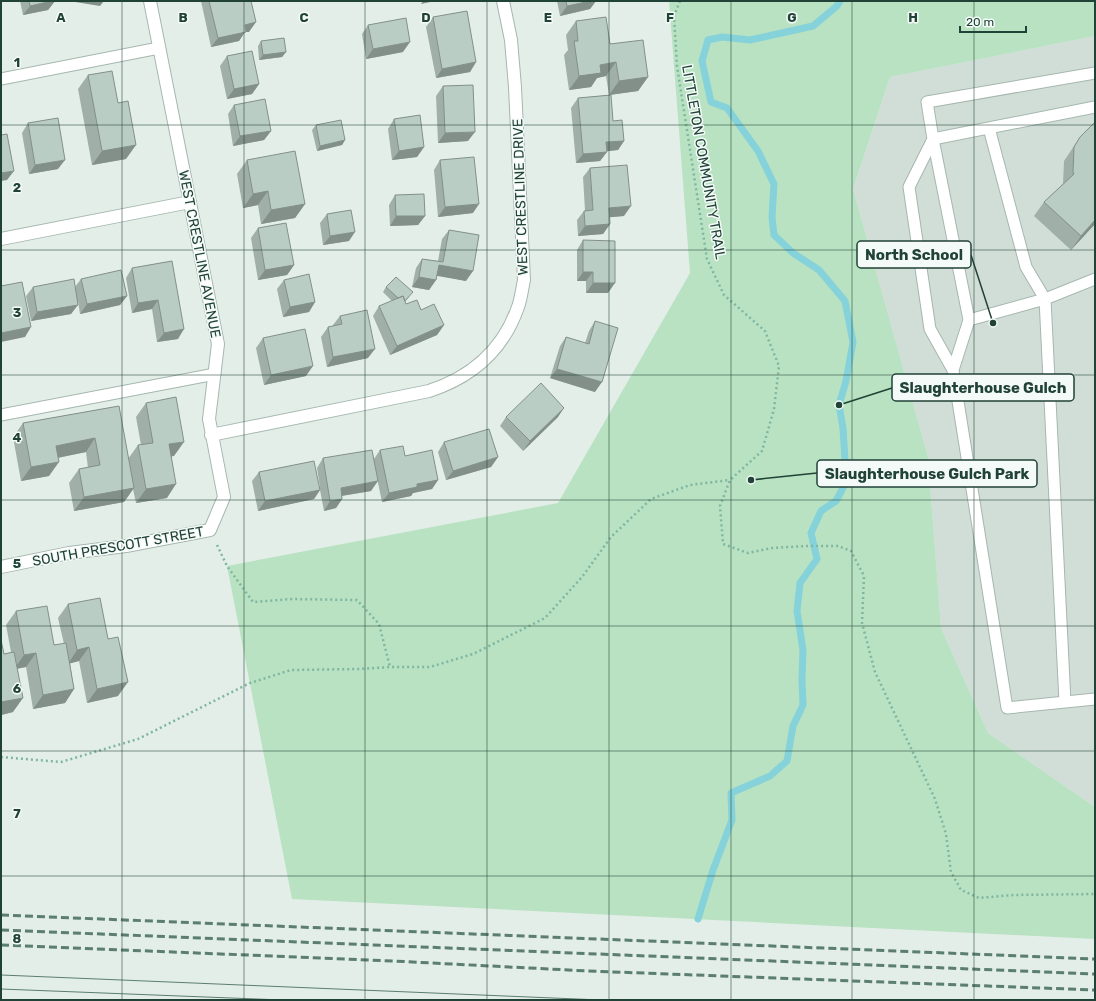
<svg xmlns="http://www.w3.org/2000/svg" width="1096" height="1001" font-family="Rubik,sans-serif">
<rect width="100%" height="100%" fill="#e3eee8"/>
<path fill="#d1ded7" d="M1095,36V807L988,733L941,628L928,457L853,189L890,77Z"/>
<path fill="#b9e2c2" d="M669,1H1095V36L890,77L853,189L928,457L941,628L988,733L1095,807V939L292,899L227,566L558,503L690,273Z"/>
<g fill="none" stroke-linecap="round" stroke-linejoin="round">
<path stroke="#85d2da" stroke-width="7" d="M698,919L713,870L732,820L731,793L770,776L787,761L793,726L803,705L802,680L803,650L797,611L800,583L817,559L811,533L821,511L836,501L844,486L845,460L843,428L839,405L846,381L853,342L845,301L819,270L793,253L774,235L772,217L774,184L758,151L727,108L711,102L702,61L708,40L722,37L750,40L813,26L837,6L840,1"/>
<g stroke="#a5b7af" stroke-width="13">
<path id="service" d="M1,79L159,48
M989,128L1026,267L1045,299L1065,702
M1095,279L1045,299L969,320L953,370L1007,708L1095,699
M969,320L933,139L1095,107
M953,370L930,329L909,187L933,139L927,102L1095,73
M1,415L215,374"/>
</g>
<g stroke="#a5b7af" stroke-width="14">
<path id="minor" d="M1,239L190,202
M211,435L429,391C472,377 503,350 518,307C521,299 522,289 524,280L515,87L511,40L503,1
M1,567L69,553L126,546L210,530L224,497L209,419L218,344L150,1"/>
</g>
<path stroke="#7fb6a1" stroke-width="2.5" stroke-dasharray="2 3" stroke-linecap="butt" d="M680,1L674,16L677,66L707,259L724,295L765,331L779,366L774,409L762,451L730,480L720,506L723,544L748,553L772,548L807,546H838L851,551L864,576L862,623L875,672L935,799L946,834L951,872L961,890L979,898L1013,895L1095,894
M217,545L227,566L253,602L292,599L357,600L379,624L390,667
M1,757L61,762L138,739L250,683L291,670L359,669L390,667H430L473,654L545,618L582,577L611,537L651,499L690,485L730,480"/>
<use href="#service" stroke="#fff" stroke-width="11"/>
<use href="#minor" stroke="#fff" stroke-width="12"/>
<path stroke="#5b7d72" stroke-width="1" d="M1,975L601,1000
M1,989L282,1000"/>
<path stroke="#5b7d72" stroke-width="3" stroke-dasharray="8 4" stroke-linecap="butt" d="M1,915L1095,959
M1,930L1095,974
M1,945L393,961L588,971L1095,990"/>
</g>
<path fill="#a0b0a9" d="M20,1H55L48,10L23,15Z
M201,1H251L249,32H245L239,41L211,47Z
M557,1H596L590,9L560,16Z
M433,17L476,62L470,72L436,78L426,27Z
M576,21L610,44L648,77L638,91L609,95L613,121L624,141L618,150L607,151L600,161L576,163L571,108L578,98L609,95L606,76L597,78L591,87L569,90L564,55L568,50L566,35Z
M368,25L403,52L366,59L362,34Z
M261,41L286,52L282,57L259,60L258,46Z
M227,56L259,84L252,94L227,99L220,66Z
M88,75L126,159L92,165L78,89Z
M443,86L468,141L438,143L436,96Z
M234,105L271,131L264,140L233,146L228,114Z
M394,119L424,147L417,157L392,160L388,129Z
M1095,122V224L1071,250L1034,216L1044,202L1063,184L1064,161L1080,137Z
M28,123L58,169L29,174L22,133Z
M316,125L345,140L342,145L317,151L312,130Z
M247,160L305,204L295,218L261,224L258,205L243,208L237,174Z
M440,160L473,213L438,217L434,170Z
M590,168L624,216L609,217L610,224L603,234L578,236L577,220L584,211H585L583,177Z
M395,195L425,216L418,225L390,226L389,205Z
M327,214L349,241L323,245L320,223Z
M258,228L294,265L287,275L258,280L251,238Z
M449,230L466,281L437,275L436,280L429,290L412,287L416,268L422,259L438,261L442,239Z
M583,240L608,293H586V281H577V250Z
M172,261L178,339L157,342L152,309L132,313L126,278L132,268Z
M81,279L127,296L120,305L80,314L78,301L71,314L31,321L26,296L33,287H75Z
M284,280L315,302L309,312L283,317L277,289Z
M386,287L409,297L405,302L406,304L421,310L444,325L437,335L390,355L373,316L379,306L392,301L383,292Z
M340,316L368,358L327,367L321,337L328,327L333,326V325Z
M595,321V392L550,378L560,346L566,337L585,343L589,331Z
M263,338L306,376L264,385L256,348Z
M146,403L174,456H172L167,498L136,503L133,489L124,502L74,511L69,483L79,469L88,468L86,452L58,458L49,476L21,481L13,437L23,423L119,406L128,459L138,445H141L136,417Z
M506,417H558L523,451L500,426Z
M444,442L498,457L491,467L446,480L438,452Z
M380,450L405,456L438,480L432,489L413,493L411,496L382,502L376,473L371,491L342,496V499L336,508L324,511L320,490L314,499L258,511L252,481L259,472L320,487L317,468L323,458L374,459Z
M68,604L118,696L87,703L79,661L70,663L74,689L65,703L33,709L26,667L17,669L13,712L1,715V640L4,654L11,652L6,625L16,611L54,645L64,644L58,618Z"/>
<path fill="#829089" d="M52,1H55L48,10L23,15L30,6Z
M69,1H104L100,6Z
M423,1H435L421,4Z
M591,1H596L590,9L560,16L567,6Z
M256,22L249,32H245L239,41L211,47L218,38L245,25Z
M410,42L403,52L366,59L373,49Z
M286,52L282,57L259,60L263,55Z
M476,62L470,72L436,78L442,69Z
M616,62L606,76L597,78L591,87L569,90L579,76L600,65Z
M648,77L638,91L609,95L619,81Z
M259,84L252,94L227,99L234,89Z
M271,131L264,140L233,146L240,136Z
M475,132L468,141L438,143L445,133Z
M345,140L342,145L317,151L320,146Z
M624,141L618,150L599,152L606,142Z
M136,145L126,159L92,165L102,151Z
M424,147L417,157L392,160L399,151Z
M607,152L600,161L576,163L583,154Z
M65,160L58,169L29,174L35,165Z
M14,171L7,180L1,181V173Z
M268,191L258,205L243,208L253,194Z
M305,204L295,218L261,224L271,210Z
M479,204L473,213L438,217L445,207Z
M631,206L624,216L602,218L609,208Z
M396,216H425L418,225L390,226Z
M1095,220V224L1071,250L1081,236Z
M610,224L603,234L578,236L585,226Z
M355,232L349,241L323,245L330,236Z
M294,265L287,275L258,280L265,270Z
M439,265L473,271L466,281L432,275Z
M583,272H593L586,281H577Z
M419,277L436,280L429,290L412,287Z
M593,283H615L608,293H586Z
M127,296L120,305L80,314L87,304Z
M158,300L152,309L132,313L138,303Z
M315,302L309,312L283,317L290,307Z
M78,305L71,314L31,321L37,312Z
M444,325L437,335L390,355L397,346Z
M31,327L25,337L1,342V333Z
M184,329L178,339L157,342L164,333Z
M375,349L368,358L327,367L333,357Z
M313,366L306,376L264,385L271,375Z
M557,369L602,382L595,392L550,378Z
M564,408L558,417L523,451L530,441Z
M95,438L86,452L46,460L56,446Z
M184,442L174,456L160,458L169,444Z
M498,457L491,467L446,480L453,471Z
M59,462L49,476L21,481L31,467Z
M438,480L432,489L413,493L411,496L382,502L389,493L417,484Z
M378,481L371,491L334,497L341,488Z
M176,484L167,498L136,503L146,489Z
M134,488L124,502L74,511L84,497Z
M320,490L314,499L258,511L265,501Z
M342,499L336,508L324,511L330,501Z
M89,647L79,661L68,664L77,650Z
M36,653L26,667L14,669L24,655Z
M128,682L118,696L87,703L97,689Z
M74,689L65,703L33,709L43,695Z
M23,698L13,712L1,715V702Z"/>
<path fill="#bacdc4" stroke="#829089" d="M29,1H52L30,6Z
M209,1H251L256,22L245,25L246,32L218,38Z
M566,1H591L567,6Z
M467,11L476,62L442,69L433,17Z
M606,17L610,44L643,40L648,77L619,81L616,62L600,65L601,73L579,76L574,41H578L576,21Z
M406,18L410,42L373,49L368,25Z
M284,38L286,52L263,55L261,41Z
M252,51L259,84L234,89L227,56Z
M112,71L118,103L128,101L136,145L102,151L88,75Z
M473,85L475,132L445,133L443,86Z
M611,95L613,121L622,120L624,141L606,142L607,152L583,154L578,98Z
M265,99L271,131L240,136L234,105Z
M420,115L424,147L399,151L394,119Z
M58,118L65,160L35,165L28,123Z
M341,120L345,140L320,146L316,125Z
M1095,122V220L1081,236L1044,202L1074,174L1073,172L1074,147L1080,137Z
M7,134L14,171L1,173V135Z
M295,151L305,204L271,210L268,191L253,194L247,160Z
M474,157L479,204L445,207L440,160Z
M627,165L631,206L609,208L610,224L585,226L584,211L593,210L590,168Z
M424,194L425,216H396L395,195Z
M351,210L355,232L330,236L327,214Z
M286,223L294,265L265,270L258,228Z
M449,230L479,235L473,271L439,265L436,280L419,277L422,259L443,262Z
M583,240L615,241V283H593V272H583Z
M172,261L184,329L164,333L158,300L138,303L132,268Z
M121,270L127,296L87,304L81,279Z
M309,274L315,302L290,307L284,280Z
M396,277L413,292L405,301L403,296L398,298L386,287Z
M74,279L78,305L37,312L33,287Z
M22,282L31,327L1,333V286Z
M403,296L406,304L417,300L421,310L434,304L444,325L397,346L379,306Z
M367,310L375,349L333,357L328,327L342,324L340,316Z
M595,321L618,328L602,382L557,369L566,337L589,344Z
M305,329L313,366L271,375L263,338Z
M541,383L564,408L530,441L506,417Z
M176,397L184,442L169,444L176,484L146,489L138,445L153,443L146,403Z
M119,406L134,488L84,497L79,469L100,465L95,438L56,446L59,462L31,467L23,423Z
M489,429L498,457L453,471L444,442Z
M403,446L405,456L432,450L438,480L417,484V487L389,493L380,450Z
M372,450L378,481L341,488L342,499L330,501L323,458Z
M314,461L320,490L265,501L259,472Z
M100,598L108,639L118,637L128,682L97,689L89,647L77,650L68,604Z
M47,606L54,645L66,643L74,689L43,695L36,653L24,655L16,611Z
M1,640L4,654L14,652L23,698L1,702Z"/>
<path fill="none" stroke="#204237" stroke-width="1" stroke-opacity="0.55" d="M122,1V1000M244,1V1000M365,1V1000M487,1V1000M609,1V1000M731,1V1000M852,1V1000M974,1V1000M1,125H1095M1,250H1095M1,375H1095M1,500H1095M1,626H1095M1,751H1095M1,876H1095"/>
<g text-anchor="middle" stroke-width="3" stroke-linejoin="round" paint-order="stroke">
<g font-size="14" fill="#204237" stroke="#f4faf7">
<text transform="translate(704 162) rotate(80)" y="5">LITTLETON COMMUNITY TRAIL</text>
<text transform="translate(520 197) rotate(-92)" y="5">WEST CRESTLINE DRIVE</text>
<text transform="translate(200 254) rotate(79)" y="5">WEST CRESTLINE AVENUE</text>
<text transform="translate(118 546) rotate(-10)" y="5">SOUTH PRESCOTT STREET</text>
</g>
</g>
<g font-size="13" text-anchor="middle" font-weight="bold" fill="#204237" stroke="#f4faf7" stroke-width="3" stroke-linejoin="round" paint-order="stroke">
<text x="61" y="22">A</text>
<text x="183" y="22">B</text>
<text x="304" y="22">C</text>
<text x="426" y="22">D</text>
<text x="548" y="22">E</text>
<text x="670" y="22">F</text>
<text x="792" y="22">G</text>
<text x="913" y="22">H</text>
<text x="17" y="67">1</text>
<text x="17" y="192">2</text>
<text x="17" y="317">3</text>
<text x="17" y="442">4</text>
<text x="17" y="568">5</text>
<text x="17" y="693">6</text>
<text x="17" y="818">7</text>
<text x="17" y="943">8</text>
</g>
<path fill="none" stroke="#204237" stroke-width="1.5" d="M993 323L971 255M839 405L892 388M751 480L817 473"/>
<g fill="#204237" stroke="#f4faf7" stroke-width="1.5">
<circle cx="993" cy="323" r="4"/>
<circle cx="839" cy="405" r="4"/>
<circle cx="751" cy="480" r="4"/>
</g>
<g fill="#f4faf7" stroke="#204237" stroke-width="1.5">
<rect x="857" y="241" width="114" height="27" rx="4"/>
<rect x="892" y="374" width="182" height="27" rx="4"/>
<rect x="817" y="460" width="220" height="27" rx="4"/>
</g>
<g font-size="15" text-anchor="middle" font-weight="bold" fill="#204237">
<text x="914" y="260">North School</text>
<text x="983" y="393">Slaughterhouse Gulch</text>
<text x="927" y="479">Slaughterhouse Gulch Park</text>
</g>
<rect width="1096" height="1001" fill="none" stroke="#204237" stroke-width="4"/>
<path d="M960 26v6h66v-6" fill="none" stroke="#204237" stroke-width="2"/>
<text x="966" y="26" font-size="12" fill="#204237" stroke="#f4faf7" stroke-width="3" paint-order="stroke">20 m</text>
</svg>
